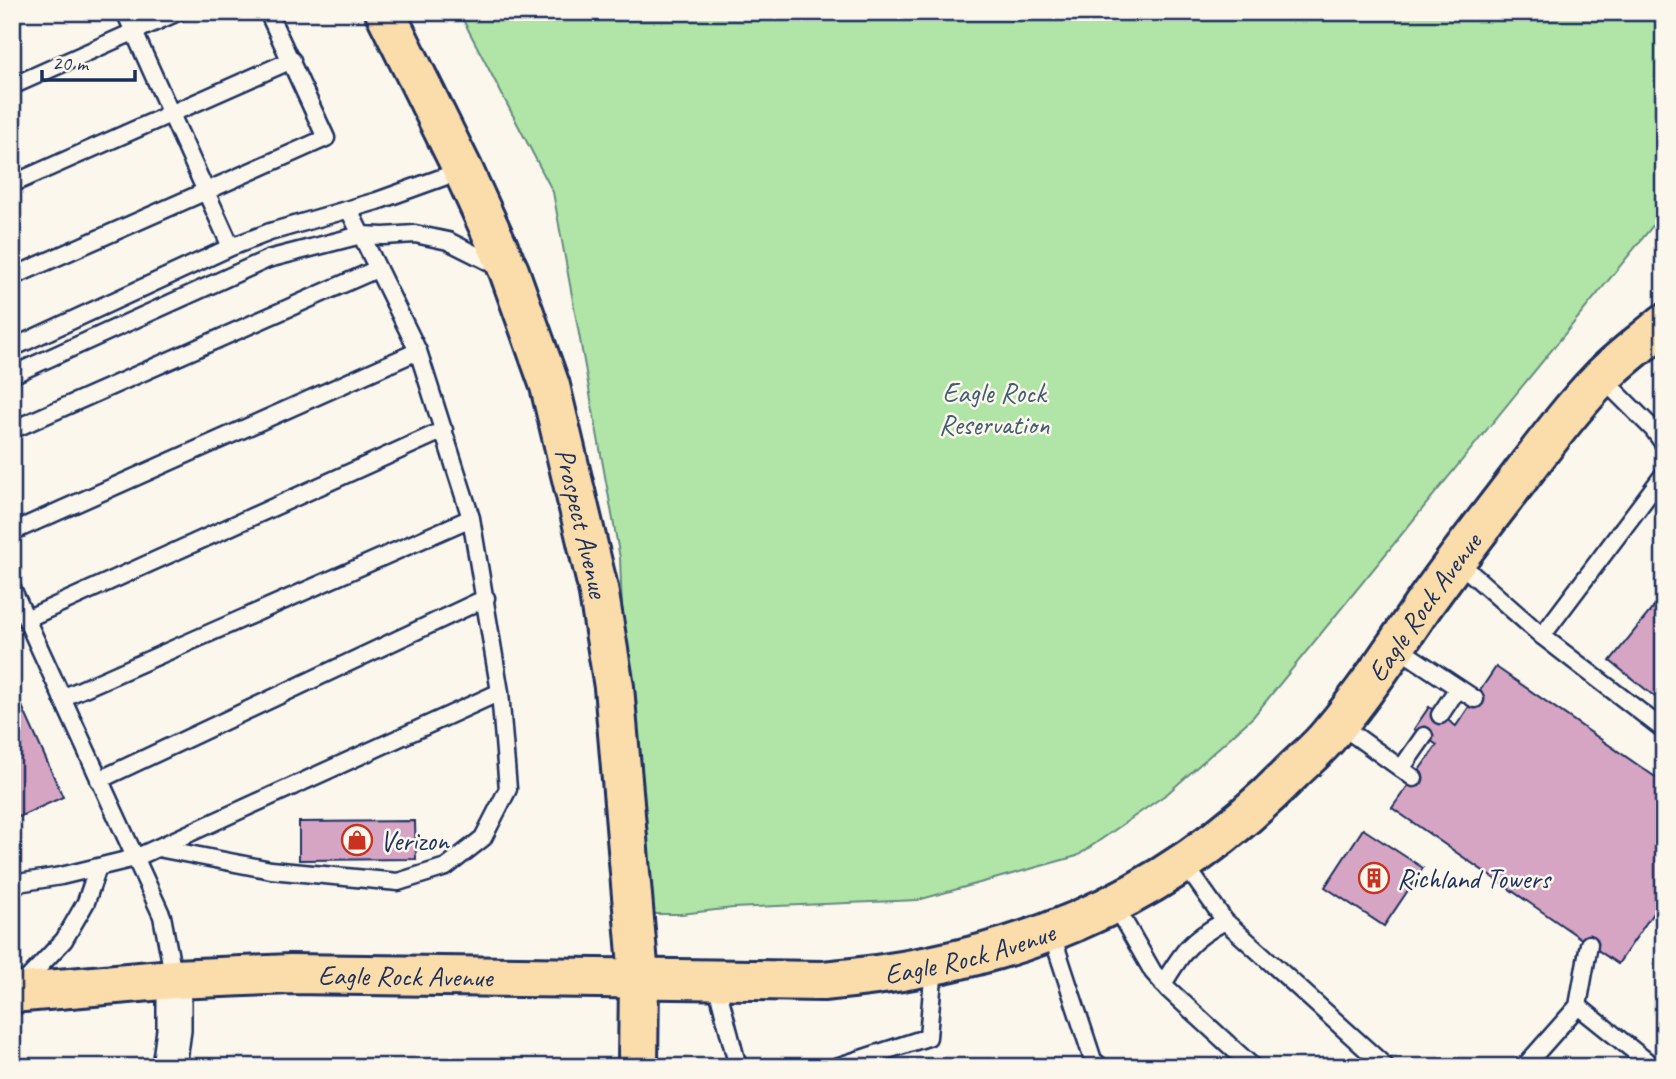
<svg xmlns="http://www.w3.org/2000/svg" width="1676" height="1079" font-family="Caveat,sans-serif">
<rect width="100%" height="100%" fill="#fbf7ec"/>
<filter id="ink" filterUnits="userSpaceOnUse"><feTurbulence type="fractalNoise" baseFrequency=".0143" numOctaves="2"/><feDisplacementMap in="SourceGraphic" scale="14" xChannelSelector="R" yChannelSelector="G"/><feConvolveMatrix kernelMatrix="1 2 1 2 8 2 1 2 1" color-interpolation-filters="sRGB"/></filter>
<g filter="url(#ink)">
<path fill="#b0e5a7" stroke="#668a82" stroke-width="2" d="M459,12H1664V212L1253,717L1168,793L1077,856L918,900L733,908L681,914H634L620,558L553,192Z"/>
<path fill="#d6a5c4" stroke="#1b2f5e" stroke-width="2" d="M1664,594V704L1610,661Z
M1496,667L1664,783V897L1618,964L1392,808L1437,745L1414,729L1429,707L1456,726Z
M12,684L63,797L12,820Z
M415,821L416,859L299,860V822Z
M1363,829L1423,868L1384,926L1325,887Z"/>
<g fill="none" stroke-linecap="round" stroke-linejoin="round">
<g stroke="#1b2f5e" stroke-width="21">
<path id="lane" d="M125,12L231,247
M12,86L178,12
M12,184L292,60
M12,277L326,138L268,12
M12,348L231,247L270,232L377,201L463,170
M12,375L268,259L361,235L384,236L415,234L448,241L500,267
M1601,377L1653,429L1664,444
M12,430L377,269
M12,532L418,351
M1456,560L1542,636L1664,730
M12,588L162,916L174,979
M26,619L444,430
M1542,636L1664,474
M1395,646L1475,699
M62,698L471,518
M1440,715L1458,688
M1339,724L1414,778
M1401,769L1424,736
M99,780L486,598
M158,848L271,870L398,882L446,867L483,838L508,789L500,692L471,518L418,351L349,210
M1184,863L1225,921L1386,1067
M12,884L61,876L135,858L500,692
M1114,904L1153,972L1169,990L1253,1067
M1051,932L1093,1060L1101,1067
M715,979L738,1067
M1163,984C1183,951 1190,940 1225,921
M21,986L64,940L86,902L98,867
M1578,1006L1589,944
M836,1067L928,1037L934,966
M1524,1067L1578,1006L1649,1063L1664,1067"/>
</g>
<g stroke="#1b2f5e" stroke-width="38">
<path id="street" d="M169,1067L174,1030V979"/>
</g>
<g stroke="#1b2f5e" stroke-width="44">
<g id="primary">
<path id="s1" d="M385,12L463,170L509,271L550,386L598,588L614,687L639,977L638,1067"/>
<path id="s2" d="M12,993L174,979L290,974L823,981C1006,965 1161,906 1291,773C1304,760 1319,748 1330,734C1364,694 1393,650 1422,607C1453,563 1486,521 1519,478C1545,444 1571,409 1600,379C1619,359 1643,342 1664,324"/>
</g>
</g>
<use href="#lane" stroke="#fbf7ec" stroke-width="16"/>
<use href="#street" stroke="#fbf7ec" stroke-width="33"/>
<use href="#primary" stroke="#fbddab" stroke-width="38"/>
</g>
</g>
<defs>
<g id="shop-ring" transform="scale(1.575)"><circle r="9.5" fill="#fbf7ec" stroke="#c8321e" stroke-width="1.5"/><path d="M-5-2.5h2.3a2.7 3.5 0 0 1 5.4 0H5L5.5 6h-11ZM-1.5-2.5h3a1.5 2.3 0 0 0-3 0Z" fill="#c8321e"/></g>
<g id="building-ring" transform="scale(1.575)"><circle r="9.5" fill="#fbf7ec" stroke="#c8321e" stroke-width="1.5"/><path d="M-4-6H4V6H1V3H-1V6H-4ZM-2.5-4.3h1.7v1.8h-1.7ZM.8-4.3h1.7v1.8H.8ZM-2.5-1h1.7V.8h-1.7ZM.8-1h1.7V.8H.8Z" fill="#c8321e"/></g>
</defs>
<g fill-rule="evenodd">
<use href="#shop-ring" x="357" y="840"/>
<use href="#building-ring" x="1374" y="878"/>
</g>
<g text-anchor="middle" stroke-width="5" stroke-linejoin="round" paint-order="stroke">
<g font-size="28" fill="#405c70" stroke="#fbf7ec">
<text x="994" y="402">Eagle Rock<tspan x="994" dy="32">Reservation</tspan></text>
</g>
<g font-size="28" fill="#1b2f5e" stroke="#fbf7ec">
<text dy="10" stroke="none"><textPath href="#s1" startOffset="550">Prospect Avenue</textPath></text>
<text dy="10" stroke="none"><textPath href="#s2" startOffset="1549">Eagle Rock Avenue</textPath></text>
<text dy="10" stroke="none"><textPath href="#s2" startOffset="961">Eagle Rock Avenue</textPath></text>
<text dy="10" stroke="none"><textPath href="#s2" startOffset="394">Eagle Rock Avenue</textPath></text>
</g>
<g font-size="28" fill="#1b2f5e" stroke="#fbf7ec" text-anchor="start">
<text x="380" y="850">Verizon</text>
<text x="1397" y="888">Richland Towers</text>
</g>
</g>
<rect width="1676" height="1079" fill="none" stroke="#fbf7ec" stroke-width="42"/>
<rect x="21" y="21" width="1634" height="1037" fill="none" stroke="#1b2f5e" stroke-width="2.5" filter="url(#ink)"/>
<path d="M42 70v10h93v-10" fill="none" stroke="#1b2f5e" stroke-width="3.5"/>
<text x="52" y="70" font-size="21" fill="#1b2f5e" stroke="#fbf7ec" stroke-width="5" paint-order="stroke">20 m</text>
</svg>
